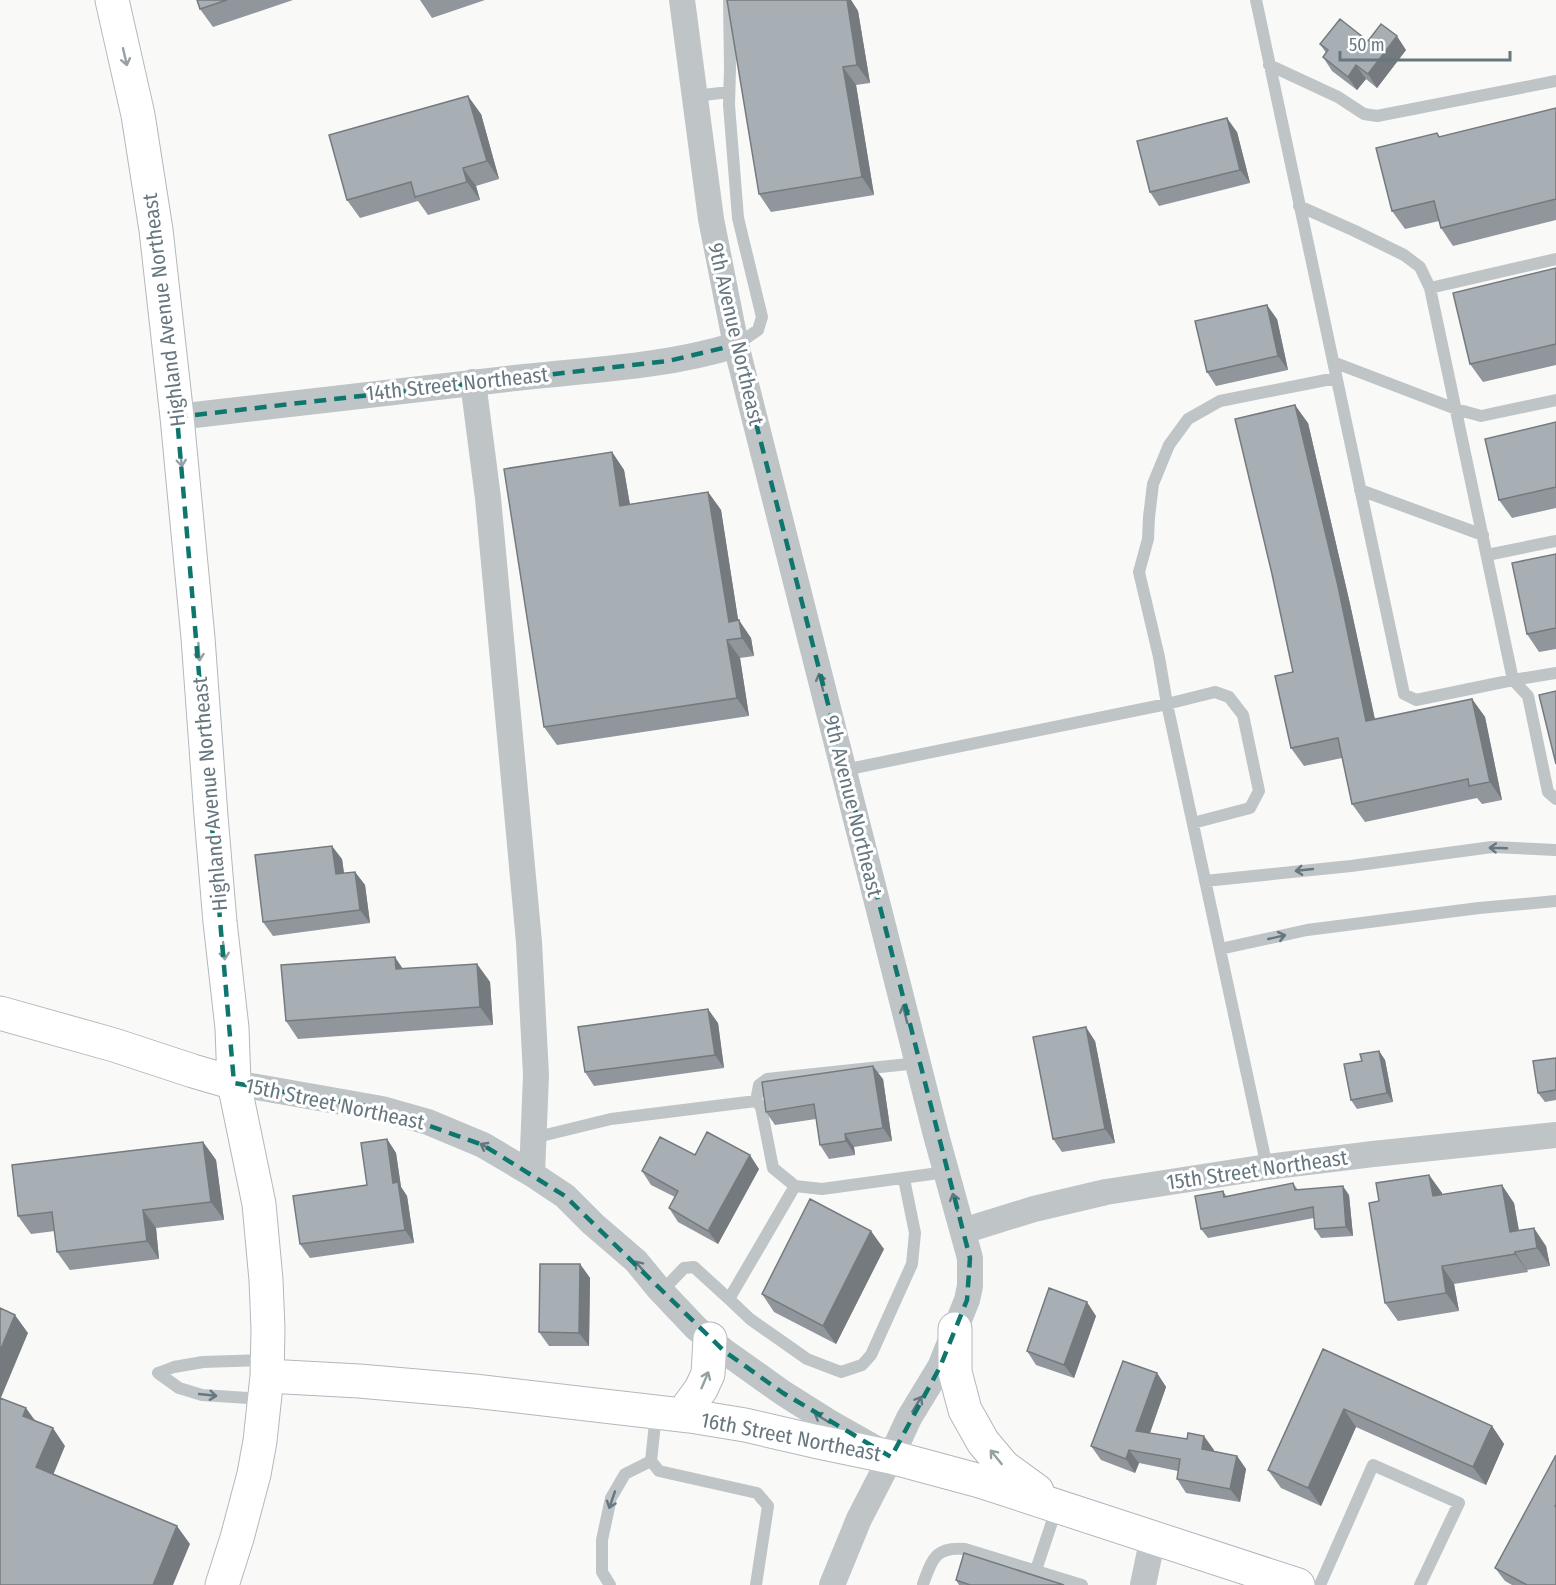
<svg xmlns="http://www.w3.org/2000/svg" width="1556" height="1585" font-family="'Fira Sans Condensed',sans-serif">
<rect width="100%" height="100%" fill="#f9f9f8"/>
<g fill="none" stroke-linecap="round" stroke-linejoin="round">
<g stroke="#b2b8bc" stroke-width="35">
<path id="secondary" d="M112,0L138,115L156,230L177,417L198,638L211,816L220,922L232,1028L234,1083L259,1204L266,1280L268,1329L267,1376L260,1441L254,1474L237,1538L222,1585
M0,1013L114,1045L193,1071L234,1083
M955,1329V1372L965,1410L983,1442L1004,1467L1037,1491
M267,1376L359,1381L474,1391L690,1416L745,1425L814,1441L891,1457L980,1481L1298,1585
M682,1415L701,1389L708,1374L710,1339"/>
</g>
<path stroke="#bfc4c7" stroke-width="12" d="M729,0L730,67L729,105L738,218L762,317L758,330L736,345
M1256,0L1404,694L1416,700L1513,680L1528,696L1548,792L1556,799
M1269,65L1338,97L1364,114L1377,116L1556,81
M695,96L729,92
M1299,206L1355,231L1404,255L1420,267L1430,288L1513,680L1556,673
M1430,288L1556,259
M1333,362L1456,409L1481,416L1556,400
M1360,490L1483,535
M1487,555L1556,541
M844,770L1167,704L1267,1167
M1193,823L1250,808L1259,791L1243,715L1229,697L1215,692L1167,704L1159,657L1139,572L1148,539L1149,517L1153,484L1169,445L1188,419L1220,401L1336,378
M1205,881L1351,866L1492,847L1556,850
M1220,949L1307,930L1479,908L1556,901
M756,1101L759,1085L767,1079L918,1063
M533,1138L611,1119L756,1101L761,1107L773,1168L795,1186L822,1189L946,1172
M661,1292L684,1268L694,1267L729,1299L795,1186
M729,1299L750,1319L807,1359L841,1372L862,1365L871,1355L912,1264L915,1233L904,1179
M158,1373L179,1388L202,1395L264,1399
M158,1373L174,1367L203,1362L266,1360
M656,1414L651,1461L659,1471L757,1493L768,1506L756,1585
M1036,1570L1057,1507
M923,1584C932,1560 935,1546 965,1549L1082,1585
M610,1585L602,1572V1540L611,1498L625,1474L651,1461
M1320,1585L1373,1465L1459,1503L1420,1585"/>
<path stroke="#bfc4c7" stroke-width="26" d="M682,0L711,219L736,345L936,1135L970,1258V1286L967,1300L940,1367L909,1418L891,1457L859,1519L832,1585
M473,382L488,498L529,942L536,1075L532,1174
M177,417C287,404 397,391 507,379C583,370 662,368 736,345
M234,1083L382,1109L428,1122L483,1145L532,1174L565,1196L593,1224L636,1261L659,1289L696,1328L724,1351L783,1393L829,1422L875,1448
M963,1231L1034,1209L1106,1192L1267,1167L1373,1154L1556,1135
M1143,1585L1149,1556L1154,1539"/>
<use href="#secondary" stroke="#fff" stroke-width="33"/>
</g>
<path fill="#90969b" d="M197,0H293L213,27L200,9Z
M420,0H485L432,18Z
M727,0H851L858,11L870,83L856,85L874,195L771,212L759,194Z
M1368,41L1406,50L1377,88L1366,79L1357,90L1332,71L1323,57L1326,53L1320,44Z
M1556,108V220L1453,246L1441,228L1439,221L1405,229L1392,211L1440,137Z
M481,114L499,179L476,186L480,200L428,215L418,201L360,218L347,200Z
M1237,132L1250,183L1159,206L1150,192Z
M1556,268V365L1483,382L1470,364Z
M1277,319L1288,370L1216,386L1207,372Z
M1556,422V508L1512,518L1499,500Z
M1308,423L1350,604L1375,719L1472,699L1485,717L1502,800L1482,804L1477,798L1365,822L1352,804L1342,758L1304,766L1291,748L1293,672Z
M612,452L624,470L630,504L708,492L721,510L738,620L751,638L754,656L740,658L749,716L557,745L544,727Z
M1556,554V649L1539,652L1527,634Z
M342,859L344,873L355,872L365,885L370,923L273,936L263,922Z
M477,964L490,982L493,1025L298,1039L286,1021L403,969Z
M718,1023L724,1068L594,1086L585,1072Z
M1095,1041L1115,1143L1062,1152L1053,1139Z
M1379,1051L1385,1060L1393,1102L1357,1109L1351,1100L1362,1061Z
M1556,1058V1100L1545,1102L1538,1093Z
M883,1079L892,1141L854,1147L855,1155L829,1159L820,1145L816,1119L775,1125L766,1112Z
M387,1139L396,1153L401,1187L407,1196L414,1243L310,1258L300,1244L367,1185Z
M203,1142L216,1160L224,1220L156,1228L159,1259L70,1270L57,1252L55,1231L31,1234L18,1216Z
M695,1155L759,1169L718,1244L678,1222L669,1208L675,1197L651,1185L642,1171Z
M1429,1175L1442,1193V1195L1514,1203L1519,1230L1546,1246L1550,1266L1527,1270L1528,1272L1454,1284L1459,1311L1398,1321L1385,1303L1379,1201Z
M1293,1183L1298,1190L1349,1195L1353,1236L1321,1238L1315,1229L1314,1218L1208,1238L1201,1229L1223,1191L1227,1197Z
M884,1249L836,1344L774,1312L762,1294Z
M580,1264L590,1278L589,1346H549L539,1332Z
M1096,1316L1074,1378L1036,1365L1027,1351Z
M1323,1349L1492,1426L1504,1444L1486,1485L1356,1427L1321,1506L1281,1488L1268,1470Z
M1157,1373L1166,1387L1150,1433L1214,1450V1451L1237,1456L1246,1469L1240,1502L1186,1493L1177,1479L1178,1471L1139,1463L1135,1473L1101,1460L1091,1446Z
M1495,1568L1556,1585H1512L1505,1581Z
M956,1580L1064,1585H959Z"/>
<path fill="#757a7e" d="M847,0H851L858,11L870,83L857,65Z
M1397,36L1406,50L1377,88L1368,74Z
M1356,65L1366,79L1357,90L1348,77Z
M843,67L856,85L874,195L862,177Z
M468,96L481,114L499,179L487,161Z
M1227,118L1237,132L1250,183L1240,170Z
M463,168L476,186L480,200L467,182Z
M1267,305L1277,319L1288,370L1278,356Z
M1295,405L1308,423L1350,604L1379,739L1366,721Z
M612,452L624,470L633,524L620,506Z
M708,492L721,510L741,638L729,622Z
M739,620L751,638L754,656L742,638Z
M727,640L740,658L749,716L737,698Z
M1472,699L1485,717L1502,800L1490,782Z
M332,846L342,859L346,888L336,874Z
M355,872L365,885L370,923L360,910Z
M395,957L407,975L396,969Z
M477,964L490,982L493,1025L480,1007Z
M708,1009L718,1023L724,1068L715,1055Z
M1086,1027L1095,1041L1115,1143L1105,1129Z
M1379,1051L1385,1060L1393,1102L1387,1093Z
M873,1066L883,1079L892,1141L883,1128Z
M845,1134L854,1147L855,1155L846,1141Z
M387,1139L396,1153L401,1187L407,1196L414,1243L405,1230L393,1183Z
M203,1142L216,1160L224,1220L211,1202Z
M750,1155L759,1169L718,1244L708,1231Z
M1429,1175L1442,1193L1445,1214L1433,1196Z
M1502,1185L1514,1203L1522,1250L1510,1232Z
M1343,1186L1349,1195L1353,1236L1346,1227Z
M143,1210L156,1228L159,1259L147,1241Z
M1534,1228L1546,1246L1550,1266L1537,1248Z
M871,1231L884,1249L836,1344L823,1326Z
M1515,1252L1527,1270L1528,1272L1515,1254Z
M580,1264L590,1278L589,1346L579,1333Z
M1442,1266L1454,1284L1459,1311L1446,1293Z
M1087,1302L1096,1316L1074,1378L1064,1365Z
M15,1315L28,1333L0,1400V1351Z
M1157,1373L1166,1387L1146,1444L1136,1431Z
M26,1408L39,1426L23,1416Z
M1344,1409L1356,1427L1321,1506L1308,1488Z
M1492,1426L1504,1444L1486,1485L1473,1467Z
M53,1428L65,1446L49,1485L36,1467Z
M1204,1436L1214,1450L1212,1463L1202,1449Z
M1129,1450L1139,1463L1135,1473L1126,1459Z
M1237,1456L1246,1469L1240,1502L1230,1489Z
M177,1526L190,1544L173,1585H153Z"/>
<path fill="#a7afb4" stroke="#757a7e" stroke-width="1.5" d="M197,0H227L200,9Z
M727,0H847L857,65L843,67L862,177L759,194Z
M1340,19L1368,41L1381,24L1397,36L1368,74L1356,65L1348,77L1323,57L1328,50L1320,44Z
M468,96L487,161L463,168L467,182L415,197L411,182L347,200L329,135Z
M1556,108V199L1441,228L1434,201L1392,211L1376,148L1437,133L1439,137Z
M1227,118L1240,170L1150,192L1137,141Z
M1556,268V344L1470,364L1453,293Z
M1267,305L1278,356L1207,372L1195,321Z
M1295,405L1338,586L1366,721L1472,699L1490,782L1469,786L1468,779L1352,804L1338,738L1291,748L1275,676L1293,672L1272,574L1235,419Z
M1556,422V487L1499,500L1485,439Z
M612,452L620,506L708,492L729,622L739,620L742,638L727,640L737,698L544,727L504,469Z
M1556,554V628L1527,634L1512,563Z
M1556,691V764L1539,695Z
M332,846L336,874L355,872L360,910L263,922L255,855Z
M395,957L396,969L477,964L480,1007L286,1021L281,965Z
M708,1009L715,1055L585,1072L578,1027Z
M1086,1027L1105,1129L1053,1139L1033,1037Z
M1379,1051L1387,1093L1351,1100L1344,1064L1362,1061L1360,1054Z
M1556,1058V1090L1538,1093L1533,1061Z
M873,1066L883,1128L845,1134L846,1141L820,1145L814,1104L766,1112L762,1082Z
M707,1132L750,1155L708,1231L669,1208L678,1191L642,1171L660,1137L695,1155Z
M387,1139L393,1183L398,1182L405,1230L300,1244L293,1196L367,1185L361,1143Z
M203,1142L211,1202L143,1210L147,1241L57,1252L52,1212L18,1216L12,1165Z
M1429,1175L1433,1196L1502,1185L1510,1232L1534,1228L1537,1248L1515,1252V1254L1442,1266L1446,1293L1385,1303L1369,1203L1379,1201L1376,1183Z
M1293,1183L1295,1190L1343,1186L1346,1227L1315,1229L1313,1207L1201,1229L1195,1196L1223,1191L1224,1197Z
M810,1199L871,1231L823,1326L762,1294Z
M540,1264H580L579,1333L539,1332Z
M1049,1288L1087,1302L1064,1365L1027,1351Z
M0,1308L15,1315L0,1351Z
M1323,1349L1492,1426L1473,1467L1344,1409L1308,1488L1268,1470Z
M1123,1361L1157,1373L1136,1431L1187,1439L1188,1433L1204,1436L1202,1449L1237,1456L1230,1489L1177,1479L1180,1459L1129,1450L1126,1459L1091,1446Z
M0,1398L26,1408L23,1416L53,1428L36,1467L177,1526L153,1585H0Z
M1556,1455V1504L1555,1506H1556V1585H1527L1495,1568Z
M964,1553L1064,1585H970L956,1580Z"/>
<defs><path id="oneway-shaft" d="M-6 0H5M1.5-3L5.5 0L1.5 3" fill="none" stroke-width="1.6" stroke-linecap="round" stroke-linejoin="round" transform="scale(1.5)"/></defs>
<g stroke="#95a0a5">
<use href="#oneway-shaft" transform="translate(125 57) rotate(77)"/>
<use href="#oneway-shaft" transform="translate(181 458) rotate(84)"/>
<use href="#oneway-shaft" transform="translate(199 652) rotate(86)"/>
<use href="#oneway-shaft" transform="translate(224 951) rotate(84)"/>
<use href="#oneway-shaft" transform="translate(705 1380) rotate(-67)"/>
<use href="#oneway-shaft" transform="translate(996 1457) rotate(-129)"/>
</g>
<g stroke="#67777f">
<use href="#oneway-shaft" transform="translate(821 682) rotate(-104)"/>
<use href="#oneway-shaft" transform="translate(1498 848) rotate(-178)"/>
<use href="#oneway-shaft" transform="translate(1304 870) rotate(174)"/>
<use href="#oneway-shaft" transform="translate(1277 937) rotate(-13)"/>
<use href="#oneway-shaft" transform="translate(905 1014) rotate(-104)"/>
<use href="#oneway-shaft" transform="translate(488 1148) rotate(-151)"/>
<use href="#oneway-shaft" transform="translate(955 1202) rotate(-105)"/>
<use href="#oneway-shaft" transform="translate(641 1268) rotate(-130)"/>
<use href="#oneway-shaft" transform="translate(208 1395) rotate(6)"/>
<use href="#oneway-shaft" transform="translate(917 1404) rotate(-59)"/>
<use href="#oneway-shaft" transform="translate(822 1418) rotate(-148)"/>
<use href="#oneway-shaft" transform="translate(612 1500) rotate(109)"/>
</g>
<path fill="none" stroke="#0f766e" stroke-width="4.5" stroke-dasharray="12 8" stroke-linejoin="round" d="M736,345L970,1258L967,1300L940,1367L891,1457L783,1393L724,1351L565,1196L483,1145L382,1109L234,1083L177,417L668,361Z"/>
<g text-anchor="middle" stroke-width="6" stroke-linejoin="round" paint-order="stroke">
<g font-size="21" fill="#67777f" stroke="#fff">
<text transform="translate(164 310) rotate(-97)" y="7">Highland Avenue Northeast</text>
<text transform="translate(736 334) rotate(77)" y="7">9th Avenue Northeast</text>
<text transform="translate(457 384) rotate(-6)" y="7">14th Street Northeast</text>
<text transform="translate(210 794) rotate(-95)" y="7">Highland Avenue Northeast</text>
<text transform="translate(853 806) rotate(76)" y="7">9th Avenue Northeast</text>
<text transform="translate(335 1104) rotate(12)" y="7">15th Street Northeast</text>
<text transform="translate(1257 1170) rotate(-8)" y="7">15th Street Northeast</text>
<text transform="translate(791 1437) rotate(11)" y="7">16th Street Northeast</text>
</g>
</g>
<path d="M1340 51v9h170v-9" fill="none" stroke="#67777f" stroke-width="3"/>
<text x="1349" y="51" font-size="18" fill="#67777f" stroke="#ffffff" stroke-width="4.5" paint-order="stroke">50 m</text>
</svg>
